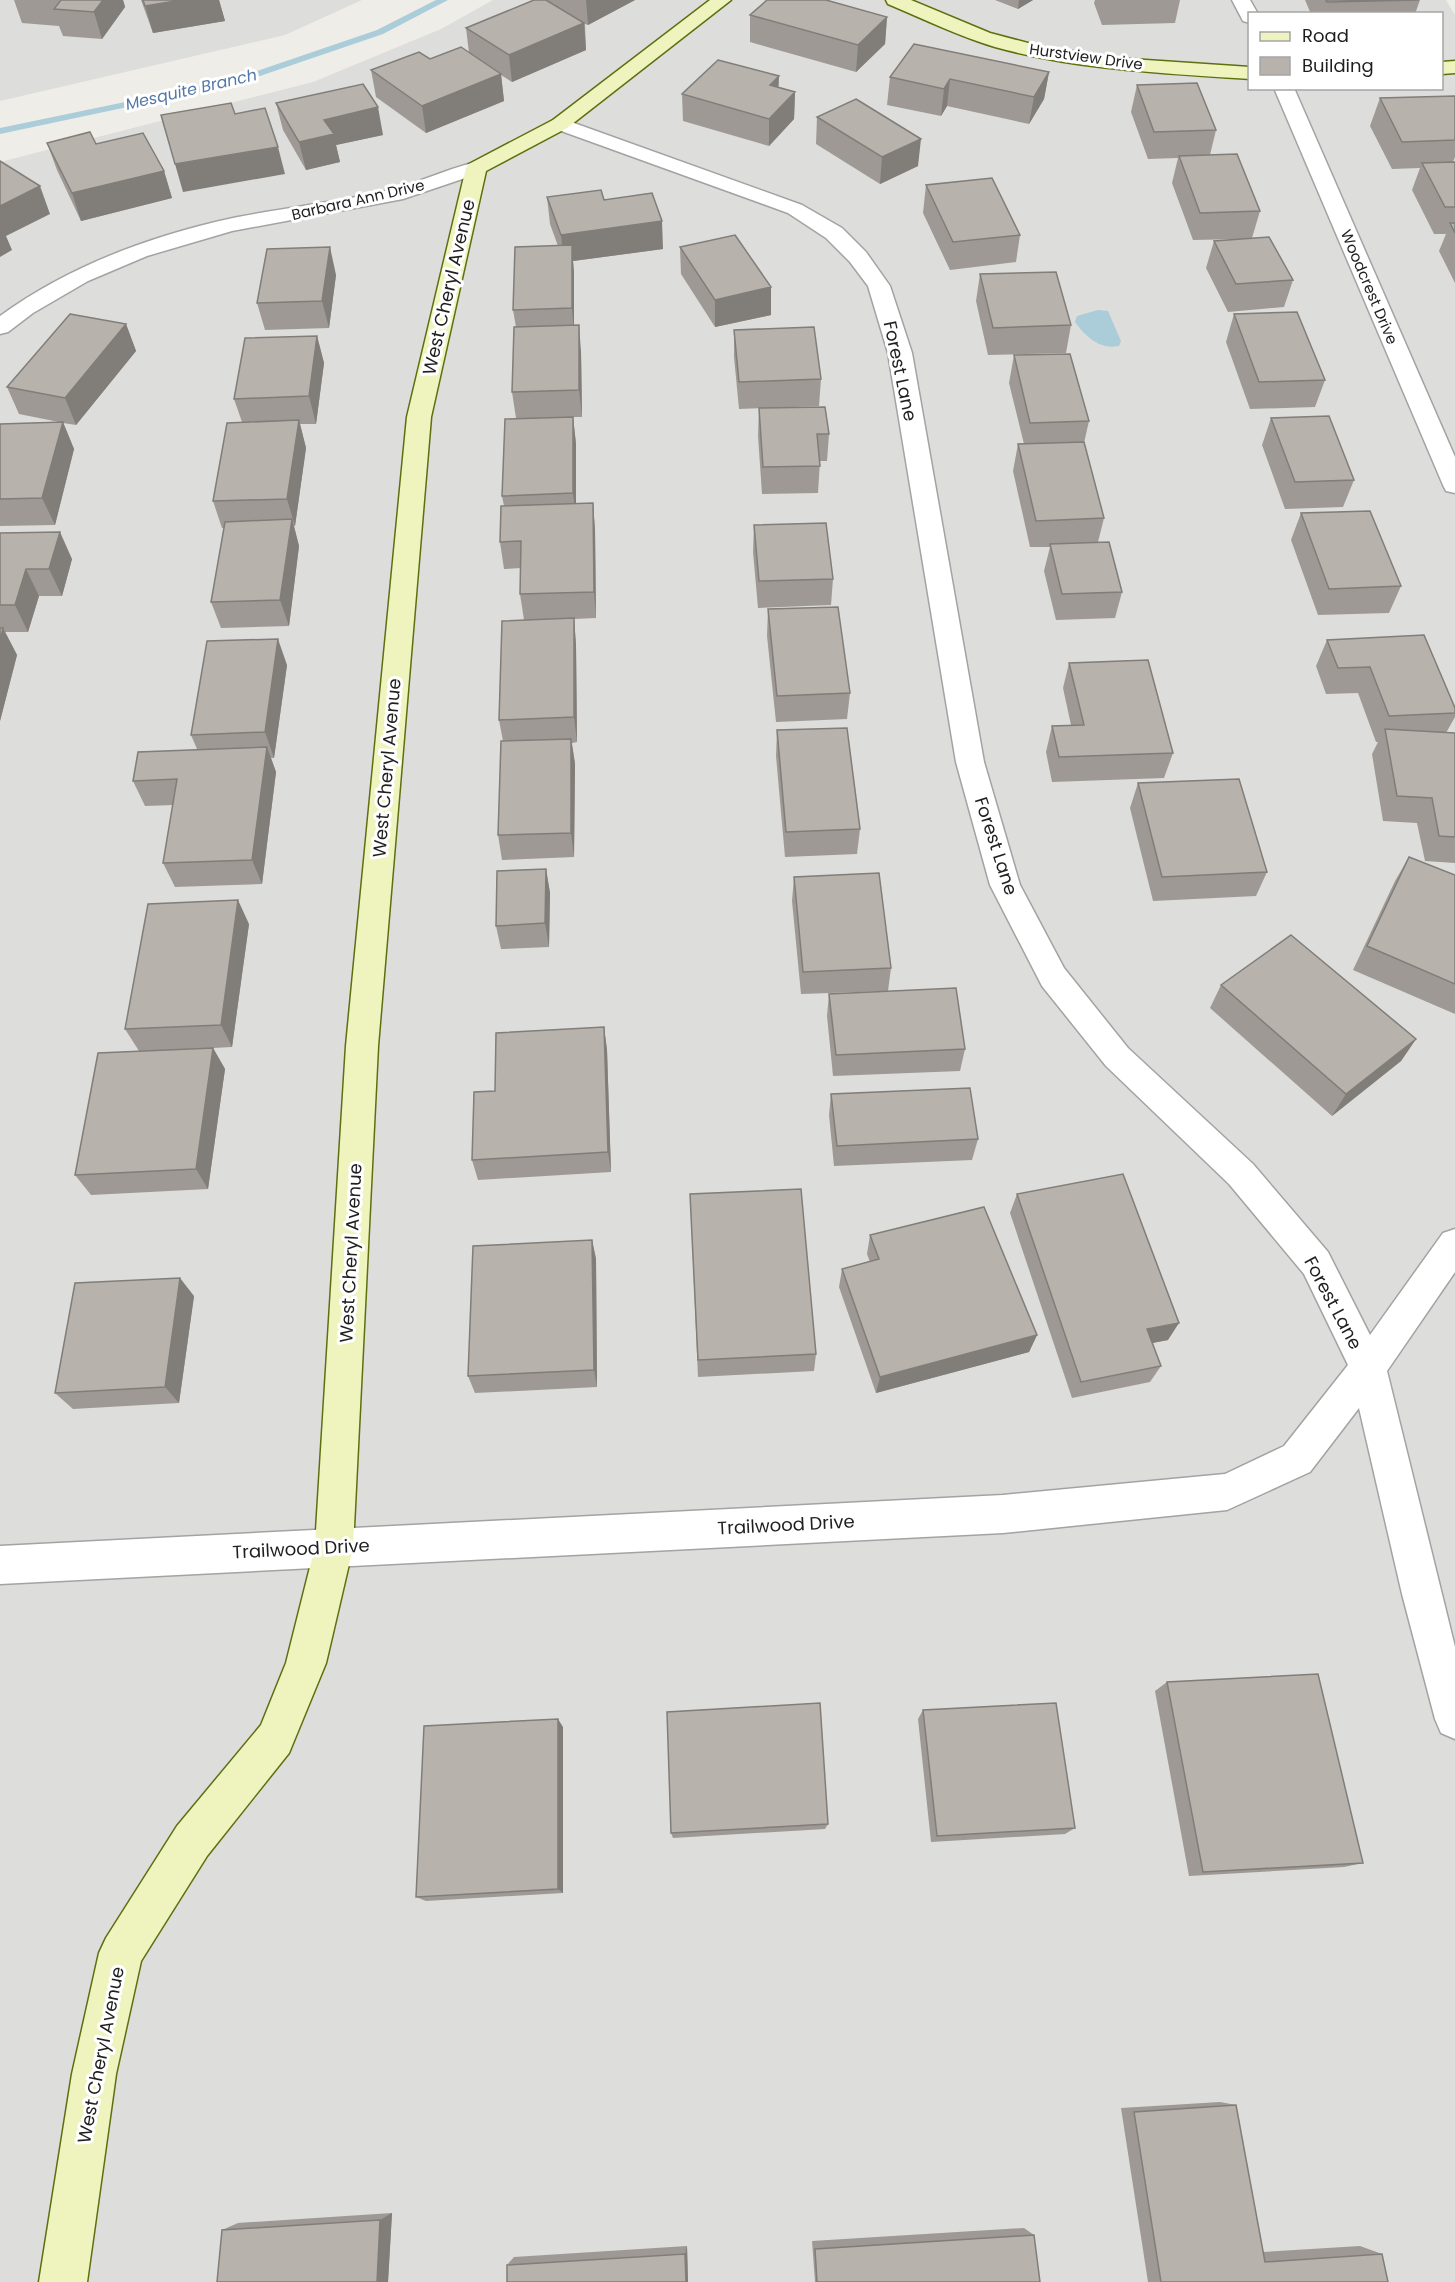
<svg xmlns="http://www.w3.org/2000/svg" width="1455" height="2282" font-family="Poppins,sans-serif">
<rect width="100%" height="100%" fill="#efede7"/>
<path fill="#dddddc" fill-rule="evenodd" d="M0,0H362L285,35L0,101Z
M493,0H1446L1455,15V2282H0V162L313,82L441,29ZM1250,14H1442V88H1250Z"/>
<path fill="#abccd9" d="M1098,310L1108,311L1121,341L1119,346C1100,350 1086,337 1075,322L1077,316Z"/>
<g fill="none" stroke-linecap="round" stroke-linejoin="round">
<path fill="#abccd9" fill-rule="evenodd" d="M436,0H448L383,34L236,84L0,134V128L231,80L377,30Z"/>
<g stroke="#a3a3a3" stroke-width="3">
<path id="street" d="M1232,0H1250L1258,14H1250V23L1243,21Z
M1274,88H1294L1455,457V493L1446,491L1443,485Z
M560,118L802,205L842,228L866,252L890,286L912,353L984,762L1020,885L1064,968L1128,1048L1253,1164L1328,1252L1370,1335L1443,1233L1455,1229V1272L1387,1371L1455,1647V1739L1441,1733L1435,1719L1402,1594L1359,1408L1310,1472L1227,1510L1003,1533L0,1584V1546L1003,1495L1225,1474L1284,1446L1348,1365L1304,1274L1229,1184L1106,1066L1042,986L990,885L956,762L888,353L868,286L850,262L826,238L788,213L553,128L550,124L553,120Z
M476,162L483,164L486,168L483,172L403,199L232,231L147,256L88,281L33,313L8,332L0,334V316C69,266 150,236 233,218C282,208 332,203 381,192C413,185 444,170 476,162Z"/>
</g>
<g stroke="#5e6f0e" stroke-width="3">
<path id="secondary" d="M710,0H731L567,128L486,171L431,417L378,1046L353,1547L326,1663L289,1753L207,1856L141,1961L116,2074L87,2282H39L72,2074L99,1953L106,1938L177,1826L261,1725L286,1663L315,1547L346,1046L407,417L466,168L469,164L553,120Z
M886,0H911L990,33L1043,47L1131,59L1250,67V79C1164,73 1078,70 995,47C958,36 924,19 888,4Z
M1455,61V73L1442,74V62Z"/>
</g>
<use href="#street" fill="#fff" fill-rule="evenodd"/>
<use href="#secondary" fill="#eff4bf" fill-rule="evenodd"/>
</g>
<path fill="#9e9994" d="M14,0H123L125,7L102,39L63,36L59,26L22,23Z
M141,0H219L225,21L153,33Z
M534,0H635L588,25L585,24L586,50L512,82L501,75L504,101L426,133L376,97L371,70L469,53L466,28Z
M995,0H1033L1018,9Z
M1095,0H1180L1175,23L1102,25L1094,3Z
M1305,0H1420L1415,14H1311Z
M750,15L887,17L885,44L856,72L750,42Z
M1049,72L1044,99L1029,124L947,106L941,116L887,105L890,77Z
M1137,85L1216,130L1210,155L1260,211L1252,238L1293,280L1284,307L1228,312L1206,268L1214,241L1241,239L1193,240L1172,183L1178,158L1148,159L1131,112Z
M779,88L795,92L794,119L769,146L683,121L682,94Z
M1455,96V157L1453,162H1455V283L1439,251L1446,234H1434L1412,190L1420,168L1392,169L1370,126L1380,98Z
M276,103L383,135L336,145L340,162L306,170L283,130Z
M817,117L918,166L880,184L816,144Z
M47,143L96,144L164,171L172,198L81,221L57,170Z
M926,185L1020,235L1016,262L950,270L923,213Z
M547,197L604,200L663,249L573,261L574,273V325L581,352L582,417H573L576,444V504L593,503L595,530L596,618L574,619L576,645L577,742L572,743L575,764L574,857L502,860L498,835L503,741L499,720L524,620L520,594L521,568L504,569L500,542L504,506L502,496L516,418L512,392L516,327L513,310L558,246L550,224Z
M680,247L771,315L715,327L681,274Z
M980,274L1071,325L1066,353L988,355L976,301Z
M336,275L329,328L265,330L257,303Z
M1234,314L1325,380L1315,407L1250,409L1226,342Z
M126,324L136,351L76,425L63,423L74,449L55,525L0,526V424L59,422L19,414L7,387Z
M734,330L821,379L819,406L739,409L734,357Z
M317,336L324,363L316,424H300L306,448L295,526H294L299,546L289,626L221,628L211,602L224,528H222L213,501L242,422L234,399Z
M1014,355L1089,421L1084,443L1104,518L1098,542L1122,592L1115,618L1056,620L1044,571L1050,547H1030L1013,471L1018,444H1024L1009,383Z
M759,408L829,434L827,461H820L818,493L762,494L758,436Z
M1271,418L1354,480L1343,507L1285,509L1262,445Z
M1301,513L1401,586L1389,613L1318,615L1291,540Z
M754,525L833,579L831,605L758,608L753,552Z
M0,533L72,559L62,596H39L28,632H5L17,655L0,721Z
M768,609L850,693L847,719L776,722L767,636Z
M1327,640L1455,708V717L1446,733H1455V863L1425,861L1417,823L1383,821L1372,754L1378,742H1376L1358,693L1326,694L1316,666Z
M1069,663L1173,753L1164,778L1052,782L1046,752L1052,726L1071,725L1063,688Z
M287,665L274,758H271L276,772L262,884L175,887L163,863L173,805L145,806L133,781L197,749L191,735Z
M777,730L860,829L857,854L785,857L776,756Z
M1138,783L1267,872L1256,896L1153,901L1130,808Z
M1409,857L1455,875V1014L1353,970L1395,881Z
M546,869L550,893L549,947L501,949L496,926Z
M794,877L891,968L888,991L801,994L792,901Z
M249,924L232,1047L213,1048L225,1069L208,1189L91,1195L75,1175L139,1051L125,1029Z
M1221,985L1416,1039L1401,1061L1332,1116L1210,1008Z
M829,994L965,1049L960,1071L833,1076L827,1016Z
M604,1027L607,1050L611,1172L478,1180L472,1160L495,1091Z
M831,1094L978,1139L972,1160L834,1166L829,1115Z
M690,1194L816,1354L814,1371L698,1377Z
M1017,1194L1168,1340L1152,1343L1161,1366L1150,1382L1072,1398L1010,1213Z
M870,1235L1037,1335L1029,1352L876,1393L839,1287L842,1269L870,1262L867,1254Z
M592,1240L596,1259L597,1387L475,1393L468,1376Z
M194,1296L179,1403L73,1409L55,1393Z
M1167,1682L1363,1863L1344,1867L1189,1876L1155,1691Z
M923,1710L1075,1828L1065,1834L931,1842L918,1719Z
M563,1727V1893L426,1901L416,1897Z
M828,1824L825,1829L673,1838L671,1833Z
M1220,2102L1236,2105L1263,2252L1360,2246L1382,2254L1388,2282H1148L1121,2108Z
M392,2213L388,2282L222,2230L238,2223Z
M1024,2228L1034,2235L1040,2282H815L812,2241Z
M687,2246L688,2282L507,2265L514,2257Z"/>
<path fill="#817d78" d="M103,0H123L125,7L102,39L94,12Z
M182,0H219L225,21L153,33L145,6Z
M586,0H635L588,25Z
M1019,0H1033L1018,9Z
M887,17L885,44L856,72L858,45Z
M584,23L586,50L512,82L509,55Z
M1049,72L1044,99L1029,124L1034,97Z
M501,74L504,101L426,133L422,106Z
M779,76L778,103L770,85Z
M950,79L947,106L941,116L944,89Z
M795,92L794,119L769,146V119Z
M378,107L383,135L336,145L340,162L306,170L299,142L324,120Z
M921,139L918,166L880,184L882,157Z
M278,147L285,174L183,192L175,164Z
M164,171L172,198L81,221L72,193Z
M40,186L50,214L6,236L12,250L0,257V206Z
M662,221L663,249L573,261L574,273V335L572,308L564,263L561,235Z
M330,247L336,275L329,328L322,301Z
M771,287V315L715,327V300Z
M126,324L136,351L76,425L65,398Z
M579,325L581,352L582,417L579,390Z
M317,336L324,363L316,424L309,396Z
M573,417L576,444V520L573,493Z
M299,420L306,448L295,526L287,499Z
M63,422L74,449L55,525L42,498Z
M593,503L595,530L596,618L594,592Z
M292,519L299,546L289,626L280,600Z
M60,532L72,559L62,596L49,569Z
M26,569L39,596L28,632L15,605Z
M574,618L576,645L577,742L574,717Z
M3,628L17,655L0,721V641Z
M278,639L287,665L274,758L265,732Z
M571,739L575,764L574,857L571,833Z
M267,747L276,772L262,884L252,860Z
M546,869L550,893L549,947L545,923Z
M238,900L249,924L232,1047L221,1025Z
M604,1027L607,1050L611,1172L608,1152Z
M1416,1039L1401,1061L1332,1116L1346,1094Z
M213,1048L225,1069L208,1189L196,1169Z
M592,1240L596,1259L597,1387L594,1370Z
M180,1278L194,1296L179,1403L165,1387Z
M1179,1323L1168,1340L1137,1346L1147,1329Z
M1037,1335L1029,1352L876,1393L880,1377Z
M558,1719L563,1727V1893L558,1889Z
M392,2213L388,2282H377L380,2220Z
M687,2246L688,2282H686L685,2254Z"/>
<path fill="#b8b2ac" stroke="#817d78" stroke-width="1.5" d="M61,0H103L94,12L54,9Z
M143,0H182L145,6Z
M534,0H546L584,23L509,55L466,28Z
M767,0H826L887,17L858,45L750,15Z
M1326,0H1419L1327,2Z
M914,44L1049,72L1034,97L950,79L944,89L890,77Z
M461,47L501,74L422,106L371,70L419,52L430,59Z
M718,60L779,76L770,85L795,92L769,119L682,94Z
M1197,83L1216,130L1154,132L1137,85Z
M363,84L378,107L324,120L334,134L299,142L276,103Z
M1455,96V140L1402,142L1380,98Z
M856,99L921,139L882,157L817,117Z
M231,103L235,114L265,108L278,147L175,164L161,115Z
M90,132L96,144L143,133L164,171L72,193L47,143Z
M1237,154L1260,211L1200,213L1179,156Z
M0,161L40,186L0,206Z
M1455,162V207H1445L1422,163Z
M992,178L1020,235L953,242L926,185Z
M601,190L604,200L652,193L662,221L561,235L547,197Z
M1450,223H1455V233Z
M735,235L771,287L715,300L680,247Z
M1269,237L1293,280L1236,284L1214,241Z
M572,245V308L513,310L515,247Z
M330,247L322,301L257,303L267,249Z
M1056,272L1071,325L993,328L980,274Z
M1297,312L1325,380L1259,382L1234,314Z
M70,314L126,324L65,398L7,387Z
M579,325V390L512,392L514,327Z
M814,327L821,379L739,382L734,330Z
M317,336L309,396L234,399L245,338Z
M1070,354L1089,421L1030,423L1014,355Z
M825,407L829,434H817L820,466L763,467L759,408Z
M1329,416L1354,480L1295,482L1271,418Z
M573,417V493L502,496L505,419Z
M299,420L287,499L213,501L227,423Z
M63,422L42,498L0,499V424Z
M1084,442L1104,518L1036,521L1018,444Z
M593,503L594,592L520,594L521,541L500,542L501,506Z
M1370,511L1401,586L1329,589L1301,513Z
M292,519L280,600L211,602L225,522Z
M826,523L833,579L759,581L754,525Z
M60,532L49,569H26L15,605H0V533Z
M1109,542L1122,592L1062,594L1050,544Z
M838,607L850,693L777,696L768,609Z
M574,618V717L499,720L502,621Z
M0,628H3L0,641Z
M1424,635L1455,708V713L1389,716L1370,667L1338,668L1327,640Z
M278,639L265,732L191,735L207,641Z
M1148,660L1173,753L1059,757L1052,726L1084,725L1069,663Z
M847,728L860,829L786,832L777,730Z
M1385,729L1455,733V837L1439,836L1432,798L1397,796Z
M571,739V833L498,835L501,741Z
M267,747L252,860L163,863L177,779L133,781L138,752Z
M1239,779L1267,872L1162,877L1138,783Z
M1409,857L1455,875V984L1367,946Z
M546,869L545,923L496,926L497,871Z
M879,873L891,968L803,972L794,877Z
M238,900L221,1025L125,1029L148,904Z
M1291,935L1416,1039L1346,1094L1221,985Z
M956,988L965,1049L836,1055L829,994Z
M604,1027L608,1152L472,1160L474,1092L495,1091L496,1033Z
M213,1048L196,1169L75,1175L98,1053Z
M970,1088L978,1139L837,1146L831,1094Z
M1123,1174L1179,1323L1147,1329L1161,1366L1081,1382L1017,1194Z
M801,1189L816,1354L698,1360L690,1194Z
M984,1207L1037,1335L880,1377L842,1269L879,1259L870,1235Z
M592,1240L594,1370L468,1376L473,1246Z
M180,1278L165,1387L55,1393L75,1283Z
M1318,1674L1363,1863L1203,1872L1167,1682Z
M820,1703L828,1824L671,1833L667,1712Z
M1056,1703L1075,1828L937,1836L923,1710Z
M558,1719V1889L416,1897L424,1726Z
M1236,2105L1265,2262L1382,2254L1388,2282H1161L1134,2112Z
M380,2220L377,2282H217L222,2230Z
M1034,2235L1040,2282H817L815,2249Z
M685,2254L686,2282H507V2265Z"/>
<g text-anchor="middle" stroke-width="6" stroke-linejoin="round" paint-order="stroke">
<g font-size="15" fill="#1f1f1f" stroke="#fff">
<text transform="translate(1086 57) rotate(8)" y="5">Hurstview Drive</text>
<text transform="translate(358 200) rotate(-13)" y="5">Barbara Ann Drive</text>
<text transform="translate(1369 287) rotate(67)" y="5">Woodcrest Drive</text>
</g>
<g font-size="16" font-style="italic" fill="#5378a7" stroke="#fff">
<text transform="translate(191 89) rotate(-13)" y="6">Mesquite Branch</text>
</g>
<g font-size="18" fill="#1f1f1f" stroke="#fff">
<text transform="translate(449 287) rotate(-77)" y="6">West Cheryl Avenue</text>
<text transform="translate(900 371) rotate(78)" y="6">Forest Lane</text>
<text transform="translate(387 768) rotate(-85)" y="6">West Cheryl Avenue</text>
<text transform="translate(996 846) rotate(72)" y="6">Forest Lane</text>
<text transform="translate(351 1253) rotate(-87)" y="6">West Cheryl Avenue</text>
<text transform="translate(1333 1303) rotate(62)" y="6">Forest Lane</text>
<text transform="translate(786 1525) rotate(-3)" y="6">Trailwood Drive</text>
<text transform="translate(301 1549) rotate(-3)" y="6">Trailwood Drive</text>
<text transform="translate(101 2055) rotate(-79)" y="6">West Cheryl Avenue</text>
</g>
</g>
<rect x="1248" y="12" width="195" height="78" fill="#ffffff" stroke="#a5a5a5" stroke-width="1.5"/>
<rect x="1260" y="32" width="30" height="9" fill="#eff4bf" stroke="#a5a5a5" stroke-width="1.5"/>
<text x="1302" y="42" font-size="18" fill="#1f1f1f">Road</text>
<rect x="1260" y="57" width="30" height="18" fill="#b8b2ac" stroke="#a5a5a5" stroke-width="1.5"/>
<text x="1302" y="72" font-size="18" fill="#1f1f1f">Building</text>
</svg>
